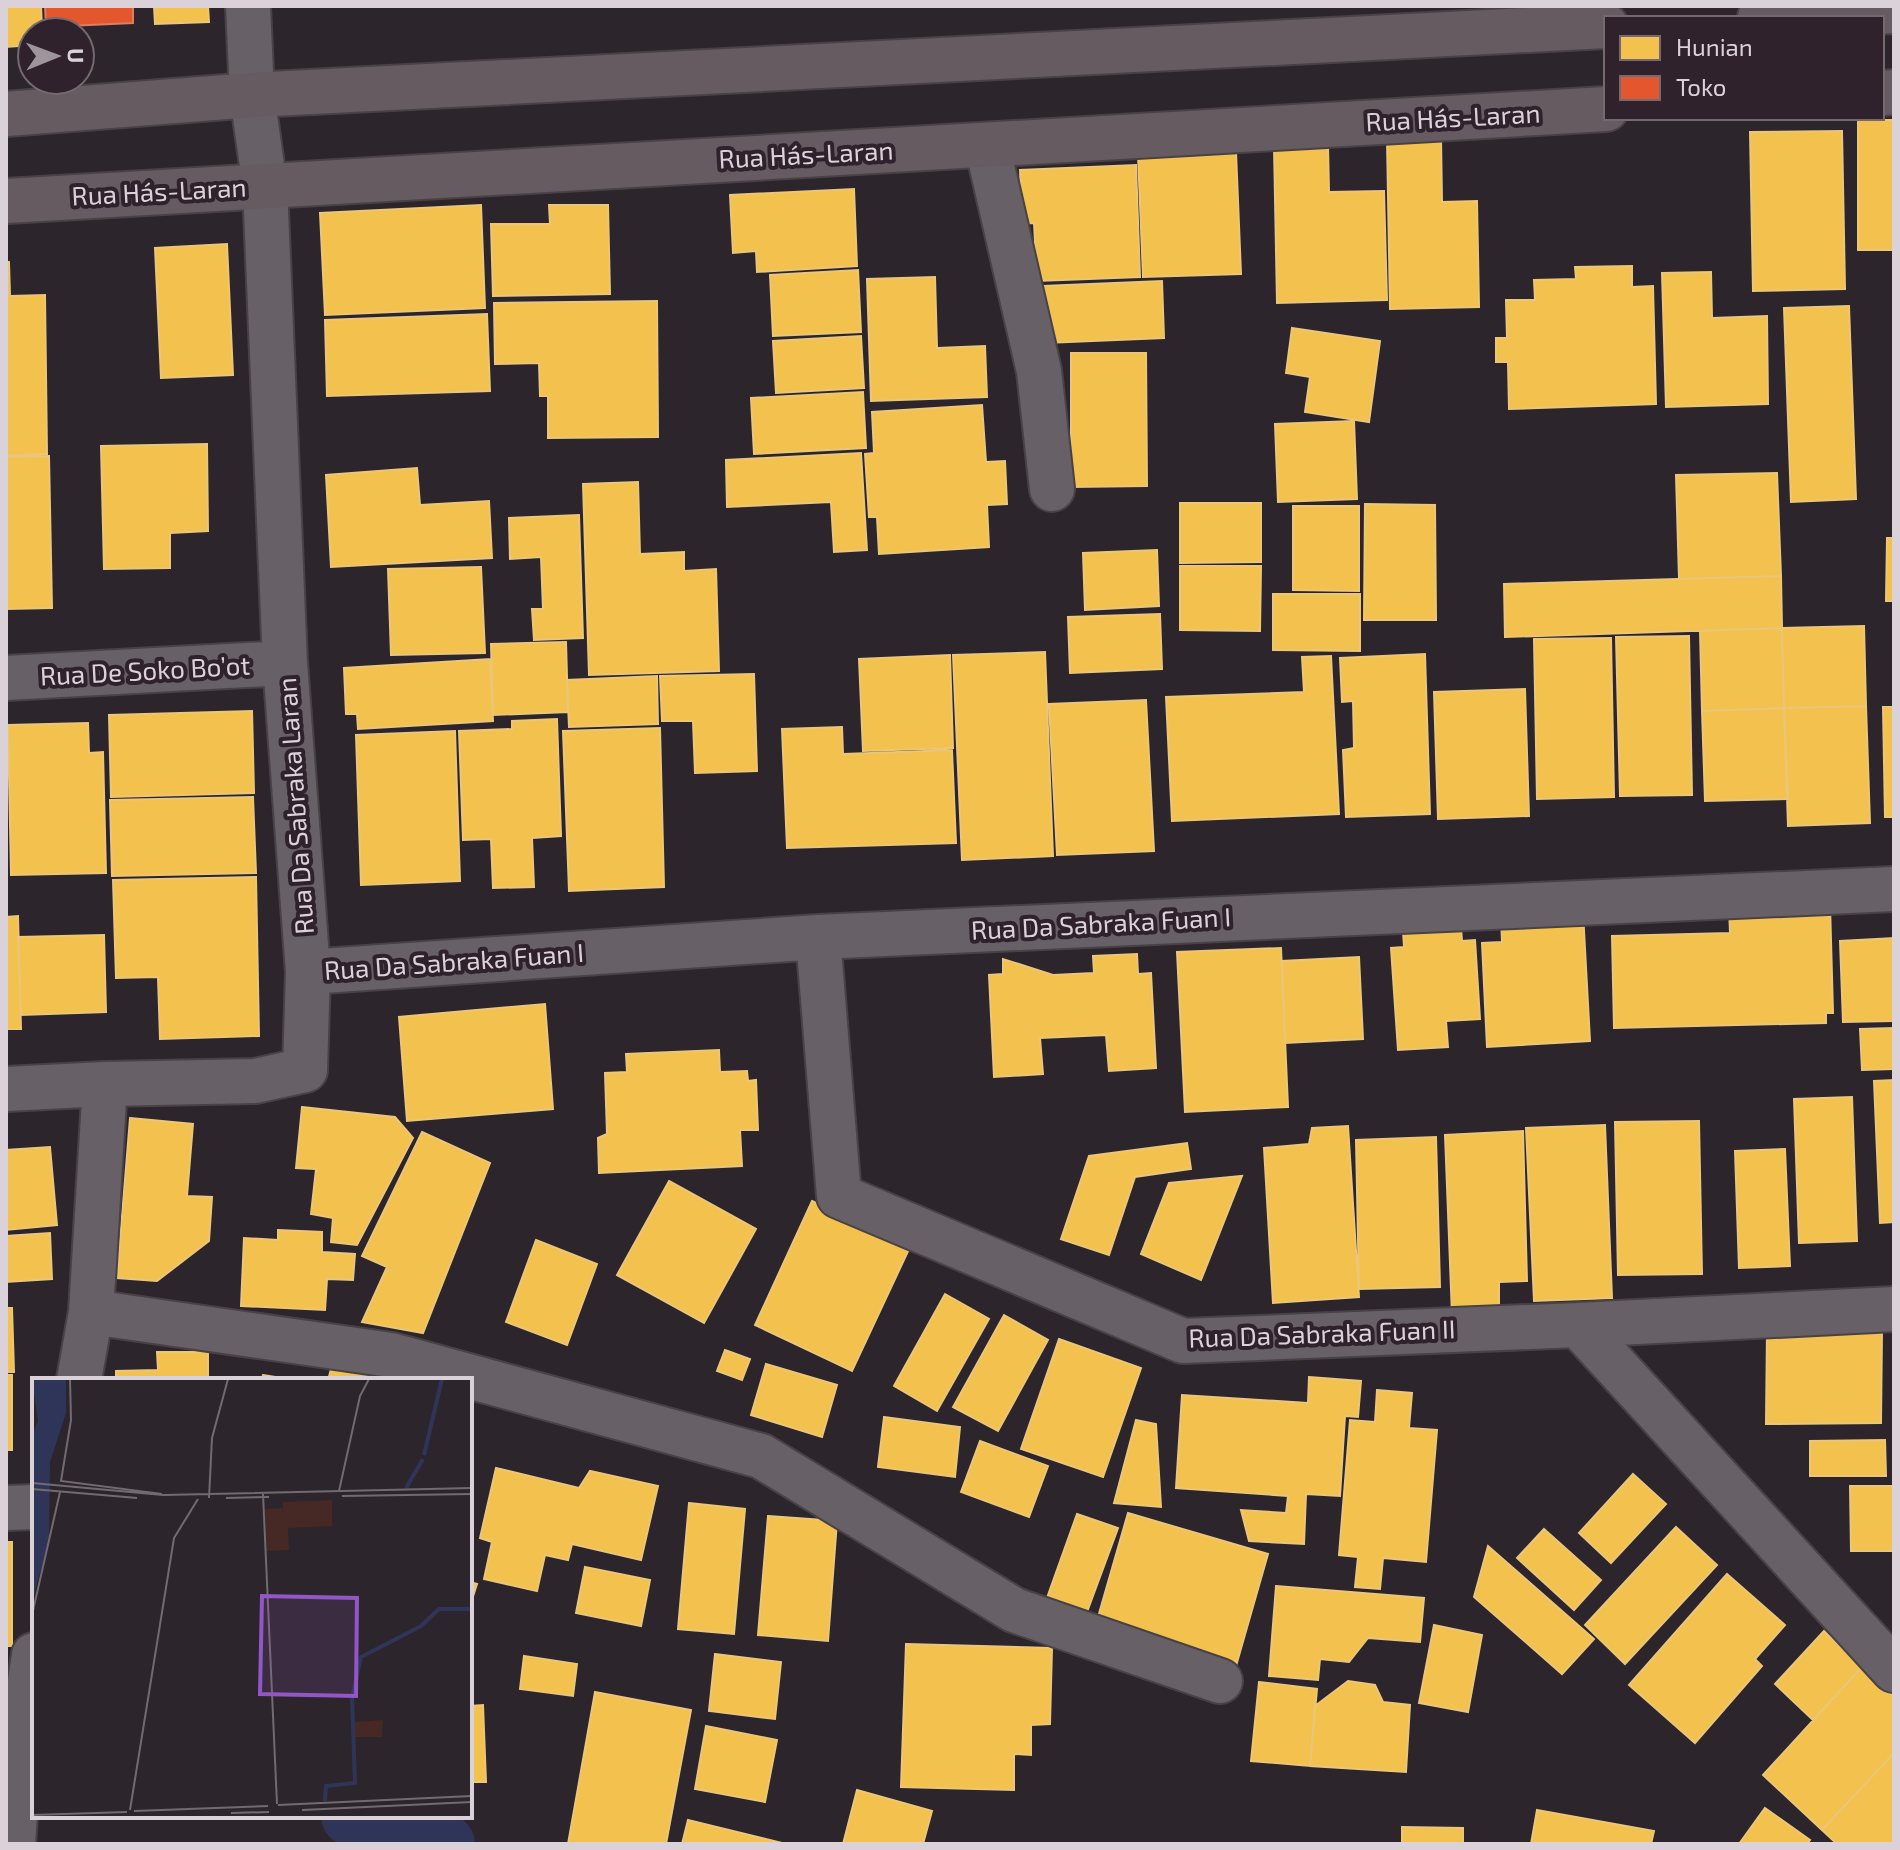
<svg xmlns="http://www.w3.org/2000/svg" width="1900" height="1850" font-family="'Exo 2',sans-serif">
<rect width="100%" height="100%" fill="#2c252b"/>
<path fill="#f2c14e" stroke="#ebc678" stroke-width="2" d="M6,6H41L42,27H33L32,45L6,47Z
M154,6H208L209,22L155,24Z
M1858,120H1894V250H1858Z
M1842,131L1845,289L1753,291L1750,132Z
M1441,138L1442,202L1477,201L1479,307L1390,309L1387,140Z
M1328,145L1329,192L1384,191L1387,300L1277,303L1274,146Z
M1236,152L1241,274L1143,277L1138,155Z
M1136,165L1140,277L1037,281L1034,223L1022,224L1020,170Z
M854,189L857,266L757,272L756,251L733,253L730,195Z
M481,205L485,308L325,315L320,213Z
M549,205H608L610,294L493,296L491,224H550Z
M227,244L233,375L161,378L155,248Z
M6,262H9L10,296L45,295L47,454L6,455Z
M1632,266V287L1653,286L1656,404L1509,409L1508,362H1496V338H1507L1506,300H1535L1534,280L1576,279L1575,267Z
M858,270L861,332L773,336L770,275Z
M1711,272L1712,318L1767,316L1768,404L1666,407L1662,273Z
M935,277L937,348L985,346L987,397L871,401L867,279Z
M1162,281L1164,338L1046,343L1043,286Z
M657,301L658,437L548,438V396H540L539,363L495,364L494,303Z
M1849,306L1856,499L1791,502L1784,308Z
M487,314L490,391L327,396L325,320Z
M1292,328L1380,341L1369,422L1305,412L1310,377L1286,373Z
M861,336L864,388L776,393L773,341Z
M1071,353H1146L1147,486L1071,487Z
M863,392L866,448L754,454L751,398Z
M982,405L986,462L1005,461L1007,504L987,505L989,547L879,554L877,517H869L865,454L874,453L872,412Z
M1354,421L1357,499L1278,502L1275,424Z
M207,444L208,531L170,533V568L104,569L101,446Z
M861,453L867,550L834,552L831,502L727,507L726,460Z
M49,456L52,608L6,609V457Z
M417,468L420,505L489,501L492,558L331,567L326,475Z
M1777,473L1781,576L1679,579L1676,475Z
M638,482L640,554L684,552V571L716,569L719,671L589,675L583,484Z
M1180,503H1261V562L1180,563Z
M1365,504L1435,505L1436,620H1364Z
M1293,506H1359V591L1293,590Z
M579,515L583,638L534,640L532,609H543L541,557L510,559L509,518Z
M1887,538H1894V601H1886Z
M1157,550L1159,606L1085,610L1083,553Z
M1180,566H1261L1260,631L1180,630Z
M481,567L485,653L391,655L388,569Z
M1781,576L1782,628L1505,637L1504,584Z
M1273,594H1360V651L1273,650Z
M1160,614L1162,669L1070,673L1068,617Z
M1864,626L1866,706L1784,708L1782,628Z
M1782,628L1784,708L1702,711L1700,631Z
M1689,636L1692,795L1620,796L1616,637Z
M1611,638L1614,797L1537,799L1534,639Z
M566,642L568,712L493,715L491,644Z
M1045,652L1053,856L962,860L953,655Z
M1425,654L1430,814L1346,817L1343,750L1354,748L1353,701L1342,702L1340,658Z
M950,655L953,748L863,751L859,659Z
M1331,656L1339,814L1172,821L1166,697L1304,692L1302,657Z
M490,659L493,721L358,729L357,714H346L344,668Z
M754,674L757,771L695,773L693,721H662L660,676Z
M657,676L658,724L569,727L567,680Z
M1525,689L1529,816L1438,819L1434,692Z
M1146,700L1154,851L1057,855L1049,704Z
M1866,706L1870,823L1788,826L1784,708Z
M1883,707H1894V817H1885Z
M1784,708L1788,799L1705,801L1702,711Z
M252,711L254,793L111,797L109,715Z
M557,719L561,836L532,838L534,887L493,888L491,839L463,840L459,731L512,729V721Z
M88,723L89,753L103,752L106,873L11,875L8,725Z
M842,727L843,754L952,750L956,843L787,848L782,729Z
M660,728L664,887L569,891L563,731Z
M455,731L460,881L361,885L356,735Z
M253,797L256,873L112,876L110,800Z
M256,877L259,1036L160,1039L158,977L116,978L113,880Z
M1830,904L1833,1013H1826V1023L1614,1028L1612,936L1730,933L1729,907Z
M1583,912L1590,1041L1487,1047L1482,943L1502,942L1501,916Z
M18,916L21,1029H6V917Z
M1461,928L1462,941L1475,940L1480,1019L1446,1021L1448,1047L1398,1050L1391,948L1404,947L1403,931Z
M104,935L106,1012L21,1015L18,937Z
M1894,938V1021L1843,1022L1840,941Z
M1281,948L1288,1107L1185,1112L1177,952Z
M1137,954L1138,974L1151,973L1156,1068L1109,1071L1106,1035L1040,1038L1043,1074L994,1077L989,975L1003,974V959L1053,975L1094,973L1093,956Z
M1359,957L1363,1039L1285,1043L1282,961Z
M545,1004L553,1109L407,1121L399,1017Z
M1894,1028V1069L1862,1070L1860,1029Z
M719,1050L720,1072L747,1071L748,1081L756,1080L758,1130H740L742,1166L599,1173L598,1138L607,1134L605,1073L627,1072L626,1054Z
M1894,1080V1222L1880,1223L1874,1081Z
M1852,1097L1857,1241L1799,1243L1794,1099Z
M302,1107L395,1117L413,1138L357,1245L331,1242L333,1218L311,1214L316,1169L296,1168Z
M130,1118L193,1124L187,1196L212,1197L209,1241L157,1281L117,1278Z
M1699,1121L1702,1274L1618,1275L1615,1122Z
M1605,1125L1612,1298L1534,1301L1526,1128Z
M1348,1126L1359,1297L1273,1303L1264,1148L1309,1144L1312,1128Z
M1523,1131L1527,1281L1499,1282V1313L1452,1315L1445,1135Z
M422,1132L490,1163L423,1333L362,1322L387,1267L362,1256Z
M1436,1137L1440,1287L1359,1289L1356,1140Z
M1187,1143L1191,1169L1135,1177L1109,1255L1061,1239L1089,1156Z
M50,1147L57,1225L6,1230V1150Z
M1785,1149L1790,1266L1739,1268L1735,1151Z
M1242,1176L1201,1280L1141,1254L1169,1183Z
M669,1181L756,1229L704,1323L617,1275Z
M812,1201L910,1247L852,1371L755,1325Z
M278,1230L322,1232V1252L355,1254L353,1280L327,1279L325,1310L241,1306L244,1238L278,1240Z
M50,1233L52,1279L6,1282V1236Z
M536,1240L597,1264L567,1345L506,1322Z
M945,1294L989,1319L937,1411L894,1386Z
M6,1308H12L14,1372H6Z
M1004,1315L1048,1340L998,1431L953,1407Z
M1767,1330H1882L1881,1423L1766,1424Z
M1059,1339L1141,1368L1103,1477L1021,1449Z
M725,1350L750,1359L742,1380L717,1371Z
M157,1352H208V1380H116V1371L158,1370Z
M333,1362L393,1380H328Z
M766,1364L837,1385L822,1437L751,1415Z
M6,1375H12V1450H6Z
M263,1375L294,1380H261Z
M1309,1377L1361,1381L1358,1417L1345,1416L1340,1496L1306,1494L1304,1544L1249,1541L1241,1510L1286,1513L1288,1496L1176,1488L1182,1395L1308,1403Z
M1377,1390L1412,1393L1409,1428L1437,1430L1426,1562L1383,1558L1380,1589L1355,1587L1358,1557L1339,1555L1350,1420L1375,1422Z
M884,1417L960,1427L955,1477L878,1467Z
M1136,1420L1156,1424L1161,1507L1114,1503Z
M1885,1440L1886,1476H1810V1441Z
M980,1441L1048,1466L1029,1517L961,1492Z
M496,1468L579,1488L590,1471L658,1486L641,1560L572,1544L568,1560L545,1555L537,1591L484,1579L492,1542L480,1538Z
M1633,1474L1666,1504L1611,1563L1579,1533Z
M1850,1486H1894V1551H1851Z
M689,1503L745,1509L734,1634L678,1629Z
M1128,1513L1268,1554L1236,1666L1096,1624Z
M1077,1514L1118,1528L1087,1612L1047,1598Z
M768,1516L837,1521L828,1641L758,1635Z
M1676,1527L1717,1565L1625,1664L1585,1625Z
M1544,1529L1601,1580L1574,1610L1517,1558Z
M6,1542H12V1646H6Z
M1488,1546L1594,1639L1562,1674L1474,1597Z
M585,1567L650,1580L641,1626L576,1613Z
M1727,1574L1785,1625L1755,1659L1762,1666L1695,1743L1629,1685Z
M470,1582L477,1584L470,1606Z
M1276,1586L1424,1598L1420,1642L1368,1638L1349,1662L1320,1659L1318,1680L1269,1676Z
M1434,1625L1482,1635L1468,1712L1419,1703Z
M1824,1631L1862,1667L1813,1720L1775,1684Z
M906,1644L1052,1648L1050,1724L1031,1725V1755L1014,1754V1790L901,1787Z
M715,1654L781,1662L775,1719L709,1711Z
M524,1656L577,1664L573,1696L520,1689Z
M1862,1667L1894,1697V1753L1822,1830L1763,1775Z
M1348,1681L1375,1685L1383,1702L1410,1705L1406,1772L1310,1766L1315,1706Z
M1259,1682L1317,1689L1310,1766L1251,1761Z
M595,1692L691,1710L666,1844H568Z
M483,1705L486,1782H470V1706Z
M706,1726L777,1740L765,1802L695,1789Z
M1894,1753V1844H1837L1822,1830Z
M857,1790L932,1811L923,1844H843Z
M1765,1808L1810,1840L1807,1844H1739Z
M1537,1810L1654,1831L1651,1844H1531Z
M688,1820L786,1844H682Z
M1402,1827L1463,1828V1844H1402Z"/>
<path fill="#e4572e" stroke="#e17c61" stroke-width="2" d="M45,6H133V23L46,27Z"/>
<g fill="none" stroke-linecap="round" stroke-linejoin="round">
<path stroke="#2f3559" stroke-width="60" d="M351,1816L445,1844"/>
<g stroke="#484246" stroke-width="48">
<path id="street" d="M987,145L1039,371L1052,489
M6,678L285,663
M818,937L839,1196L1183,1341L1578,1325L1894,1670
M308,972L818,937L1894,889
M6,1089L105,1084
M91,1312L391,1355L761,1456L1014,1610L1220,1681
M1578,1325L1894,1309
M79,1380L91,1312L105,1084L255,1081L305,1070L308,972L285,663L265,187L252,95L248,6
M6,1508L34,1507
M13,1844L19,1754L34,1655"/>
</g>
<g stroke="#484246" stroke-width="48">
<path id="primary" d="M1760,18L1894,11
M1882,93L1894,92
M6,114L252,95L1606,26
M6,201L1606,109"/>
</g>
<use href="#street" stroke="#676066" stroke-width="44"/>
<use href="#primary" stroke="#665b61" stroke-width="44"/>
</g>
<g text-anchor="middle" stroke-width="8" stroke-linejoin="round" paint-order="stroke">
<g font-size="26" fill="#dbd2d9" stroke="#2f222c">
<text transform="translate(1453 118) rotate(-3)" y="9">Rua Hás-Laran</text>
<text transform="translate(806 155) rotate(-3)" y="9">Rua Hás-Laran</text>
<text transform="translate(159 192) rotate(-3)" y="9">Rua Hás-Laran</text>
<text transform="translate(145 671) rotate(-3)" y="9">Rua De Soko Bo’ot</text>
<text transform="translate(296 806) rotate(-94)" y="9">Rua Da Sabraka Laran</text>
<text transform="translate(1101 924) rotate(-3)" y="9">Rua Da Sabraka Fuan I</text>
<text transform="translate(454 962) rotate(-4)" y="9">Rua Da Sabraka Fuan I</text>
<text transform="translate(1322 1334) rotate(-2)" y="9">Rua Da Sabraka Fuan II</text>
</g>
</g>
<g transform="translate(32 1378)">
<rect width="440" height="440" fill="#2c252b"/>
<path d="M300,122V148L256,150L257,172L234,173L233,131L250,130L251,134V124ZM351,342L350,359H322L321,344Z" fill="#462924"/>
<path d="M0,1H34V35L18,84L17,162L0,224V57L6,43Z" fill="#2f3559"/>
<path fill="none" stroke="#2f3559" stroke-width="4" d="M392,77L410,1M374,110L391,81M293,423L294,408L323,405L320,320L329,279L389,248L407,231H440"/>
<path fill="none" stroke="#726a71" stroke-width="2" d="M38,1L39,42L29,103L130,116M0,105L131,117L440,110M0,111L105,120M307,113L328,18L337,1M231,116L245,426M310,118L440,116M177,120L180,60L196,1M194,120L237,119M0,237L28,114M246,427L440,418M98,432L142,160L166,121M270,432L440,424M102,433L236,428M199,435L237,434M0,437L95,434"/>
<path fill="#9356c6" fill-opacity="0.15" stroke="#9356c6" stroke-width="4" d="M230,218L325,220L324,318L228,316Z"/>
<rect width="440" height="440" fill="none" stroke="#dbd2d9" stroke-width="4"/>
</g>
<rect width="1900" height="1850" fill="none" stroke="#dbd2d9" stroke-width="16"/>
<rect x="1604" y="16" width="280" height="104" fill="#2f222c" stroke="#746871" stroke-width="2"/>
<rect x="1620" y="36" width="40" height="24" fill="#f2c14e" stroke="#746871" stroke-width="2"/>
<text x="1676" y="56" font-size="24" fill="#dbd2d9">Hunian</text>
<rect x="1620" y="76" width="40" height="24" fill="#e4572e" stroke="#746871" stroke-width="2"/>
<text x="1676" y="96" font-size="24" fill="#dbd2d9">Toko</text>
<g transform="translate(56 56) rotate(89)"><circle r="38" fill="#2f222c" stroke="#746871" stroke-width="2"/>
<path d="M0-6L14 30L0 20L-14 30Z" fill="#9e959c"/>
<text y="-12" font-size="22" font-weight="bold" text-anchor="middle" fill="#dbd2d9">U</text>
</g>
</svg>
